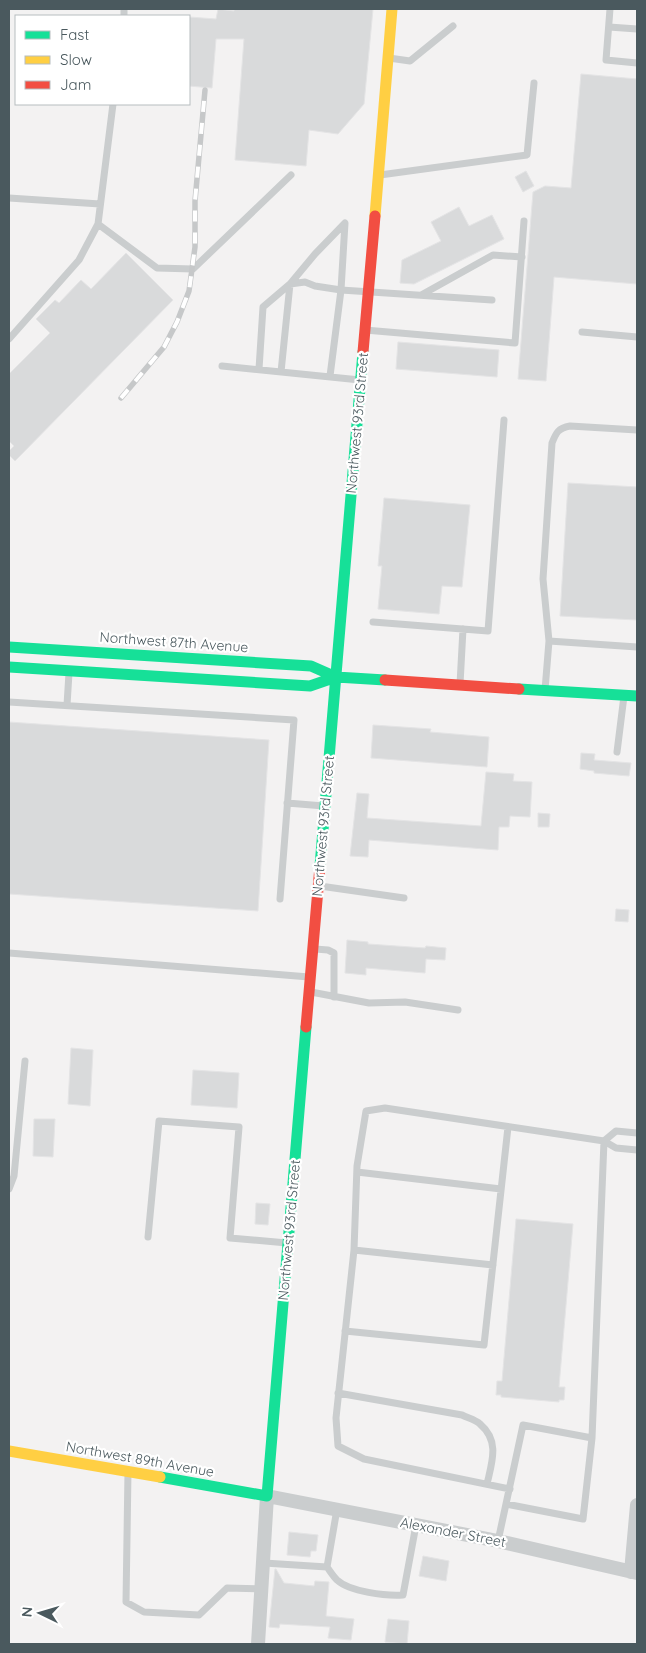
<svg xmlns="http://www.w3.org/2000/svg" width="646" height="1653" font-family="Quicksand,sans-serif">
<rect width="100%" height="100%" fill="#f3f2f2"/>
<path fill="#d9dadb" stroke="#e4e4e5" d="M218,9L234,11V9H373L364,104L338,134L309,130L306,166L235,160L244,39H216L212,88L189,86V17L216,19Z
M581,74L637,79V284L554,277L546,381L518,379L533,192L545,186L571,188Z
M526,171L534,186L523,192L515,177Z
M459,207L469,226L492,215L504,239L414,284L400,283L402,260L441,241L431,222Z
M126,253L173,300L15,461L9,455V451L14,446L9,441V374L50,333L36,319L55,300L59,303L81,280L91,289Z
M398,342L499,350L497,377L396,369Z
M568,483L637,487V620L560,616Z
M384,498L470,505L462,587L442,586L439,614L378,609L382,566H378Z
M9,722L269,740L258,911L9,894Z
M373,725L431,729L430,732L489,737L487,767L371,758Z
M581,753L595,754L594,760L631,763L629,776L594,773V771L580,769Z
M486,772L514,774L513,781L532,782L530,817L510,816L509,827H499L498,850L369,840L368,857L350,856L357,793L369,794L367,818L481,826Z
M538,813L550,814L549,827H538Z
M616,909L629,910L628,922L615,921Z
M347,940L368,942V944L425,948L426,946L446,948L445,960L426,959L425,973L366,968V975L345,973Z
M71,1048L93,1050L90,1106L68,1104Z
M193,1070L239,1073L237,1108L191,1105Z
M34,1119H55L53,1157L33,1156Z
M256,1203L270,1204L268,1225L255,1224Z
M516,1219L573,1224L559,1387H565L564,1400H559V1402L501,1397V1395H496L497,1381H502Z
M289,1532L318,1535L316,1551H311L310,1557L287,1555Z
M423,1556L449,1561L446,1581L419,1576Z
M275,1569H276L284,1583L314,1586L315,1581L329,1582L326,1616L354,1619L351,1640L328,1638L330,1627L280,1624L279,1628L269,1627Z
M388,1619L409,1621L407,1644L385,1642Z"/>
<g fill="none" stroke-linecap="round" stroke-linejoin="round">
<path stroke="#cacdce" stroke-width="7" d="M610,9L606,60L637,63
M124,16V9
M609,27L637,29
M389,58L410,61L453,26
M380,175L527,155L534,83
M9,198L100,204
M98,224L157,268L193,269L291,175
M423,294L493,255L522,257
M365,330L515,343L524,221
M582,332L637,337
M9,339L79,260L98,224L113,104
M222,366L360,380
M259,369L263,307L290,284L315,254L345,223L341,290L330,376
M281,372L290,284L305,282L315,286L341,290L492,300
M373,622L488,631L504,420
M549,641L543,579L552,443C556,433 558,428 570,426L637,430
M460,684L463,629
M545,690L549,641L637,647
M9,702L294,720L280,899
M67,705L69,673
M617,752L624,696
M287,803L324,806
M320,886L404,898
M315,949L328,950L334,953V997
M9,953L309,977
M311,992L369,1003L405,1002L458,1010
M357,1172L501,1189
M9,1189L14,1176L25,1061
M148,1237L159,1121L239,1127L230,1238L287,1243
M354,1250L493,1265
M345,1331L484,1345L508,1127
M338,1393L462,1415C468,1418 476,1420 480,1424C500,1441 492,1462 487,1484
M128,1472L126,1602L144,1612L199,1615L227,1588L262,1589
M510,1489L364,1459L338,1446L336,1418L354,1250L357,1166L366,1111L385,1108L604,1141L616,1148L637,1150
M506,1504L583,1519L592,1438
M498,1541L523,1425L592,1438L604,1141L616,1131L637,1133
M264,1563L327,1567C330,1571 333,1576 337,1580C350,1592 386,1596 403,1595L416,1525
M327,1567L337,1509"/>
<path stroke="#cacdce" stroke-width="14" d="M631,1572L637,1505
M258,1644L267,1496L498,1541L637,1573"/>
<path stroke="#16e098" stroke-width="11" d="M9,647L311,666L336,677L385,680
M9,667L310,686L336,677
M519,689L637,696
M320,866L363,352
M160,1477L267,1496L306,1027"/>
<path stroke="#ffcf43" stroke-width="11" d="M375,216L392,9
M9,1451L160,1477"/>
<path stroke="#f24e42" stroke-width="11" d="M363,352L375,216
M385,680L519,689
M306,1027L320,866"/>
<g stroke="#c6c8c9" stroke-width="5.5">
<path id="rail" d="M121,398L164,347L177,322L189,291L195,247V201L205,90"/>
</g>
<use href="#rail" stroke="#fff" stroke-width="4" stroke-dasharray="11" stroke-linecap="butt"/>
</g>
<g text-anchor="middle" stroke-width="4.5" stroke-linejoin="round" paint-order="stroke">
<g font-size="14" fill="#4a595e" stroke="#fff">
<text transform="translate(357 423) rotate(-85)" y="5">Northwest 93rd Street</text>
<text transform="translate(174 642) rotate(4)" y="5">Northwest 87th Avenue</text>
<text transform="translate(323 826) rotate(-85)" y="5">Northwest 93rd Street</text>
<text transform="translate(289 1230) rotate(-85)" y="5">Northwest 93rd Street</text>
<text transform="translate(140 1459) rotate(10)" y="5">Northwest 89th Avenue</text>
<text transform="translate(453 1532) rotate(11)" y="5">Alexander Street</text>
</g>
</g>
<rect width="646" height="1653" fill="none" stroke="#4a595e" stroke-width="20"/>
<rect x="15" y="15" width="175" height="90" fill="#ffffff" stroke="#b7bdbf"/>
<rect x="25" y="31" width="25" height="8" fill="#16e098" stroke="#b7bdbf"/>
<text x="60" y="40" font-size="15" fill="#4a595e">Fast</text>
<rect x="25" y="56" width="25" height="8" fill="#ffcf43" stroke="#b7bdbf"/>
<text x="60" y="65" font-size="15" fill="#4a595e">Slow</text>
<rect x="25" y="81" width="25" height="8" fill="#f24e42" stroke="#b7bdbf"/>
<text x="60" y="90" font-size="15" fill="#4a595e">Jam</text>
<g transform="translate(40 1613) rotate(275)" stroke="#ffffff" stroke-width="4" paint-order="stroke">
<path d="M0-4L9 19L0 12L-9 19Z" fill="#4a595e"/>
<text y="-8" font-size="14" font-weight="bold" text-anchor="middle" fill="#4a595e">N</text>
</g>
</svg>
